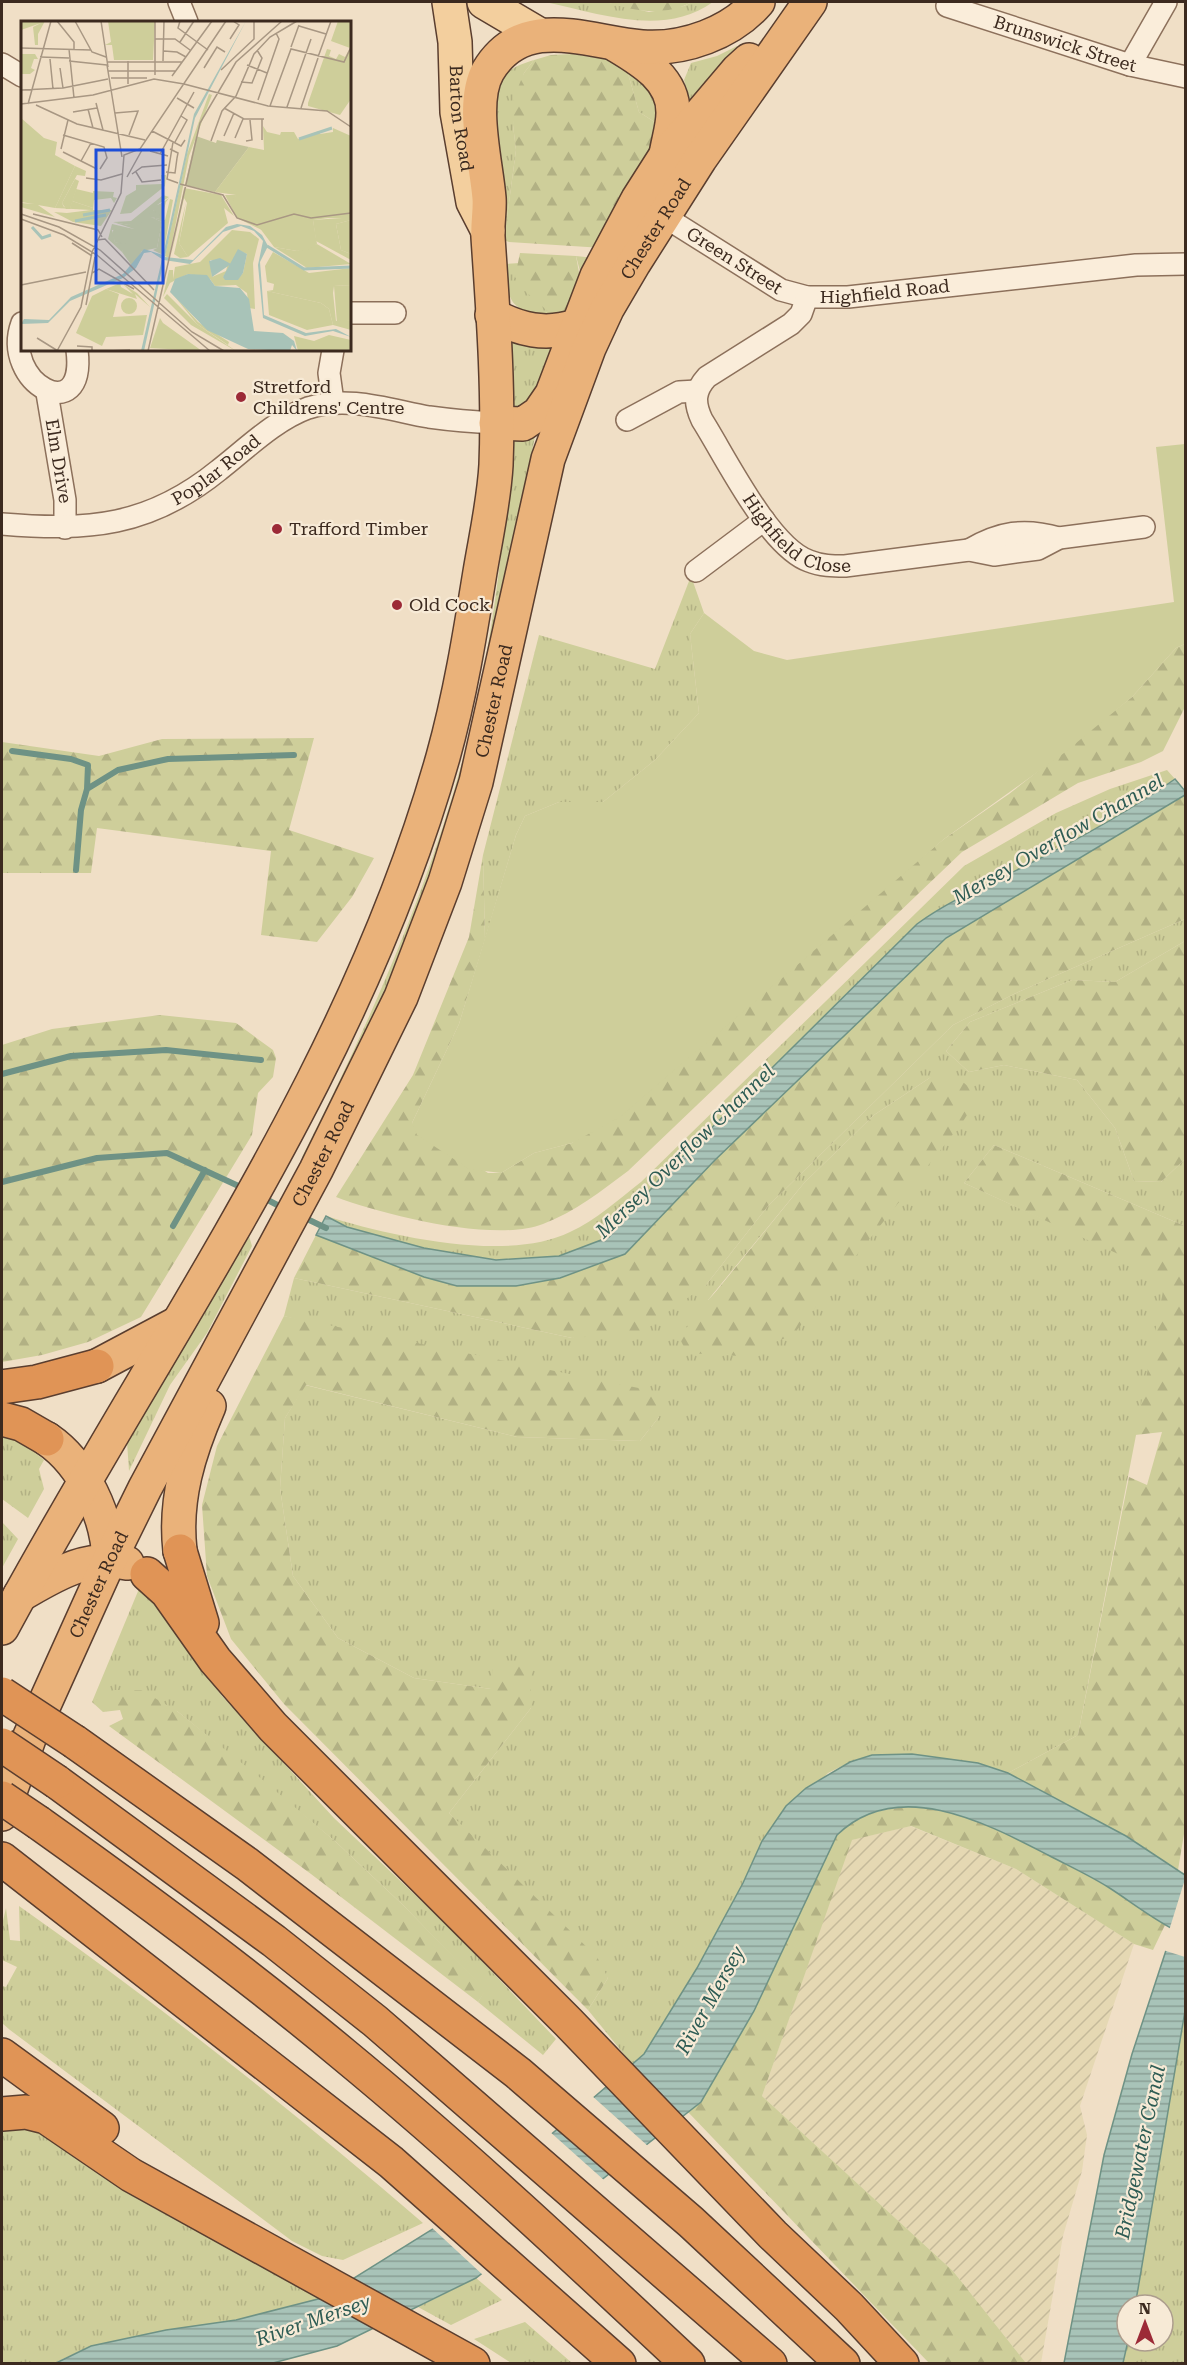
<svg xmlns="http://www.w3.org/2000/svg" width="1187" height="2365" font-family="'Roboto Serif',serif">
<defs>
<pattern id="farmland-furrows" width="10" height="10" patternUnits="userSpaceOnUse" patternTransform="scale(1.5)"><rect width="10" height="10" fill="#e5d8b3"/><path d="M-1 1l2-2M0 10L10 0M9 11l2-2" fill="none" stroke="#c5ba9a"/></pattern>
<pattern id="grass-tufts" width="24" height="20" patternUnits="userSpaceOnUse" patternTransform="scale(1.5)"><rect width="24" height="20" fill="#cece9a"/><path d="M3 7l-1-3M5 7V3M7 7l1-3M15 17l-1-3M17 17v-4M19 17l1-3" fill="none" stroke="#b2b184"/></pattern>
<pattern id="forest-firs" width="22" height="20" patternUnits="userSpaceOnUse" patternTransform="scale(1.5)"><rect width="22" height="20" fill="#cece9a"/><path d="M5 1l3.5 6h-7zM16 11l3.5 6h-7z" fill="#b2b184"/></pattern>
<pattern id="water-rules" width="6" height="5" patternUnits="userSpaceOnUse" patternTransform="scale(1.5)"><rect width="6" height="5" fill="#a8c3b8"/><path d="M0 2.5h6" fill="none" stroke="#8a9f95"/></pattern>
</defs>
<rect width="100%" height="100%" fill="#f0dfc6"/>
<path fill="url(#farmland-furrows)" d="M910,1826L1016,1869L1134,1944L1080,2106L1087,2135L1082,2171L1063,2236L1041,2363H1026L953,2271L762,2096L851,1840Z"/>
<path fill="url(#grass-tufts)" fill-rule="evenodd" d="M545,2H605L649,12L684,6L692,2H713C663,38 599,13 545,2Z
M737,46L741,49L693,111L684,80L691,63L717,56Z
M534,60L524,73L513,125L516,150L504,240C500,200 483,116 500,82C506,69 521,64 534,60Z
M627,70L646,77L664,128L639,112Z
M576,256L595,258L571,311C559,317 553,318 540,315C506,309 508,294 504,264L520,263L581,275Z
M511,335L558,345L535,406L513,416Z
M536,432L464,778L394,980L306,1160L302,1157C381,1000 453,836 485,662C499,587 506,512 512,437Z
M691,576L704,613L690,634L699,713L655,760L603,802H559L525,816L516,835L485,939L483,855L539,635L655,669Z
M1167,770L1175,779C1127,813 1075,841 1023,867C987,885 950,900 917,924L657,1182L609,1237L559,1256L496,1260L424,1248L347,1227L326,1216C390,1236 507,1263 570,1232C596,1220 618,1200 641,1182L964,866L1056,813L1110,789Z
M1185,919V941L1115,982L1072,980L970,1022L946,1051L969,1072L1004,1065L1077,1080L1115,1128L1134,1181L1161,1182L1185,1159V1226L994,1145L964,1183L1167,1275L1078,1735L1008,1773L978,1763L912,1754L872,1755L850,1762L828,1773L762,1841L743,1883L697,1968L644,2054L632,2064L588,2010L608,1978L449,1813L531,1708L491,1689L414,1678L338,1638L293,1576L280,1488L285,1418L305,1385L517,1437L640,1441L659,1417L284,1316L294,1278L572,1338L706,1285L768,1206L953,1025L1014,994ZM931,1077L708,1300L804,1183L874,1115Z
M249,1236L252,1246L207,1333L170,1385L129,1471L127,1442Z
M2,1435L25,1444L44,1460L39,1469L44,1489L28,1518L2,1499Z
M2,1522L18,1539L2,1568Z
M141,1584L222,1696L334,1818L451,1929L556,2039L543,2055L478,2002L485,1990L403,1905L336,1842L177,1711L92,1702Z
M19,1906C159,2004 293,2111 423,2223L343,2260L322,2256L292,2241L10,2030L2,2023V1986L6,1987L17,1967L2,1960V1925L6,1908L10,1940L20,1941Z
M1185,2011V2363L1123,2364L1128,2341H1163V2305H1135Z
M22,2128L53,2136L154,2208L322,2298L236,2320L91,2346L54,2363H2V2131Z
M476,2278L502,2300L451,2325L418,2307Z
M525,2322L572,2363H511L474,2339Z"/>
<path fill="url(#forest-firs)" d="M605,2H692C664,17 634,11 605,2Z
M572,54L617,61L627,70L639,112L664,128L603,248L509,242L504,240L516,150L513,125L514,97L524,73L534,60L551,55Z
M520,253L576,256L582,289L564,311L551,314L525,291L515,277Z
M1185,644V707L1163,751L1141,762L1078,783L962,852L628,1171C601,1191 575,1212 543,1224C495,1243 384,1215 336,1197L413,1075L469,937L483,855L485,939L459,1024L412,1123L488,1173H501L534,1153L572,1143L944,839L1009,794L1132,697L1176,648Z
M314,738L289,830L374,858L352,897L317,942L261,935L271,851L97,828L91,873H2V742L99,756L162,739Z
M1185,795V919L1014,994L953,1025L768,1206L706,1285L638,1333L572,1338L294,1278L316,1235L424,1277L457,1286L625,1254L715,1160L946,938Z
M1185,941V1159L1161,1182L1134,1181L1115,1128L1077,1080L1004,1065L969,1072L946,1051L970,1022L1072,980L1115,982Z
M160,1015L236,1023L273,1050L276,1058L273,1077L258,1093L252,1135L141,1317L88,1342L42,1355L2,1362V1045L52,1029Z
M956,1076L979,1096L962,1123L793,1335L740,1356L687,1353L679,1337L804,1183L874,1115L931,1077Z
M994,1145L1185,1226L1186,1822L1178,1870L1126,1836L1008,1773L1078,1735L1129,1477L1147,1485L1162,1432L1135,1435L1166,1276L964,1183Z
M284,1316L668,1394L659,1417L640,1441L517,1437L306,1385L285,1418L280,1488L293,1576L338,1638L414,1678L491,1689L493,1662L531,1667V1708L449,1813L597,1957L608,1978L588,2010L284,1704L231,1639L207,1576L202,1505L217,1446Z
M114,1690H141L177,1711L258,1776L336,1842L403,1905L486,1990L478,2002L311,1874L109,1726L123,1719L120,1710L103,1712L92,1702Z
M912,1807C930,1809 949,1810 967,1816C1036,1840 1105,1884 1165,1925L1153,1950L1134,1944L1016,1869L911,1826L852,1840L762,2096L953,2271L1026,2363H929L688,2112L701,2102L754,2011L837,1835C858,1814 883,1808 912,1807Z"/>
<path fill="#cece9a" d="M1185,444V644L1176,648L1132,697L1064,753L944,839L620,1117L572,1143L534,1153L501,1173L469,1169L417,1135L412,1123L459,1024L516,835L525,816L559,802H603L655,760L699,713L690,634L704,613L754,651L787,660L1174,602L1156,447Z"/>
<path fill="url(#water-rules)" stroke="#6e9285" stroke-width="1.5" d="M1175,779L1185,791V795L946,938L715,1160L625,1254L560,1278L516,1286H457L424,1277L316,1235L326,1216L347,1227L424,1248L496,1260L559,1256L609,1237L657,1182L917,924C950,900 987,885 1023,867C1075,841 1127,813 1175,779Z
M912,1754L978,1763L1008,1773L1126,1836L1185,1875V2011L1138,2289L1135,2305H1127L1128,2341L1123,2363H1064L1104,2155L1132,2054L1173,1929C1150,1917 1130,1901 1108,1887C1089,1875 1067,1865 1048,1855C986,1823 898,1776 837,1835L754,2011L701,2102L476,2278L337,2346L273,2363L54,2364L91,2346L166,2330L236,2320L322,2298L465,2209L644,2054L697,1968L743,1883L762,1841L786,1806L806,1788L850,1762L872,1755Z"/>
<path fill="#f0dfc6" d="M1185,1879L1186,1957H1185L1163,1950Z
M591,2095L649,2147L617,2172L559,2123Z
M549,2131L605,2181L484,2276L430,2226L463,2206Z"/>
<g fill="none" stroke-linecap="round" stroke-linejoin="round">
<path stroke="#6e9285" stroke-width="6" d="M12,751L71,759L88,765L87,789
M76,870L81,810L87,789L118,770L168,759L294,755
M2,1074L71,1056L166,1050L261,1060
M2,1182L97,1158L167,1153L245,1189
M262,1197L285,1209
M303,1217L326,1228
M173,1226L205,1170"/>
<g stroke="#8c705b" stroke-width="24">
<g id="minor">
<path d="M179,2L187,22"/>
<path id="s1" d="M947,6L1130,65L1186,77"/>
<path d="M2,64L22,76"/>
<path d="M1130,65L1166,2"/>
<path id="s2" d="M665,217L781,290L807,297H848L1136,265L1186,264"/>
<path id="s3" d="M807,297L801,314L791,324L707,377C694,391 694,403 702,420C725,456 769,547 809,561C821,566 833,566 845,566L969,550L994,555L1038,549L1059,538L1144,527"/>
<path d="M350,313H395"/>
<path d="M22,323C0,383 87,430 77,350"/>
<path id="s4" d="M47,393L65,500V528"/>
<path d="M333,402L329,373L333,350"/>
<path d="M627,420L679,392L697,391"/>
<path id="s5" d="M2,524C88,531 149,527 219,470C246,449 275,420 308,408C347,395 390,410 429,417C451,420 474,422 496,423"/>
<path d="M969,550C1000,532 1024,528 1059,538"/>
<path d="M696,571L764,520"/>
</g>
</g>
<g stroke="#5a3e2f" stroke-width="36">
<g id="primary">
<path id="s6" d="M449,2L455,42L457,112L473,202L488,231"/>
<path d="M484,2L540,35"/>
</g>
</g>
<g stroke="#5a3e2f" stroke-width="36">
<g id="trunk">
<path d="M616,45C641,60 674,79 673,113C673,127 668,141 666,155"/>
<path d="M492,315C520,330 545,336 576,326"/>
<path d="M496,423L523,424L539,413L552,394L597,276L638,199L666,155L738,70L749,60"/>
<path d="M97,1366L176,1324"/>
<path d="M47,1439C84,1464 108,1517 109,1561"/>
<path d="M180,1551C174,1499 189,1452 209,1406"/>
<path d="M20,1595C55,1575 85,1555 127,1563"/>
<path d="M2,1628C158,1338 352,1079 443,757C460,696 470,634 480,572C486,536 494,501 496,465C499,389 493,312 488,237C487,224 490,211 489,198C486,162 470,102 488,71C524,11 589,43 642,47C684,50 731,33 758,2"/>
<path id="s7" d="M2,1814L30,1736L109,1561L145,1488L316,1170L401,997L445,882L476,782L548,459L589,348L607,309L634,263L700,159L810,2"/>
</g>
</g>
<g stroke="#5a3e2f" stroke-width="36">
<path id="motorway" d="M2,1387L37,1382L97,1366
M2,1419L21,1424L47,1439
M180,1551L202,1623
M147,1574L167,1592L215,1660L273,1727L568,2022L773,2235L849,2307L902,2364
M75,1742L247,1864L518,2073L691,2222L843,2364
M57,1782L274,1941L375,2021L770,2364
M39,1823C143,1897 245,1972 343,2054C462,2152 575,2258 688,2364
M2,1859L391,2162L619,2364
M2,2055L102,2128
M2,2114L26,2112L46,2117L131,2175L473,2364"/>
</g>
<use href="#minor" stroke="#faedda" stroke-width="21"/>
<use href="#primary" stroke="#f3cf9e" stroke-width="33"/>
<use href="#trunk" stroke="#eab27a" stroke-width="33"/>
<use href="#motorway" stroke="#e09456" stroke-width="33"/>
<g stroke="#5a3e2f" stroke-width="36" stroke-linecap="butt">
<path id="motorway-bridge" d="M2,1694L75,1742
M2,1745L57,1782
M2,1798L39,1823"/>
</g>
<use href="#motorway-bridge" stroke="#e09456" stroke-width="33"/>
</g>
<g fill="#9c2a37" stroke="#f7ead6" stroke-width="2">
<circle cx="241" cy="397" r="6"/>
<circle cx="277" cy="529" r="6"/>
<circle cx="397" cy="605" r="6"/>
</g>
<g text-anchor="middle" stroke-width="4.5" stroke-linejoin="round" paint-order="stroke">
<g font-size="18" fill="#3c2a1f" stroke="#f7ead6">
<text dy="6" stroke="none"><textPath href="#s1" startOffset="124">Brunswick Street</textPath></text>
<text dy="6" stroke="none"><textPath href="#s6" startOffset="117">Barton Road</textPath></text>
<text dy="6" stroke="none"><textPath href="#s7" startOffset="1724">Chester Road</textPath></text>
<text dy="6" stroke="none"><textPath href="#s2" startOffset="82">Green Street</textPath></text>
<text dy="6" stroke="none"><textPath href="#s2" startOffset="242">Highfield Road</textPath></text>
<text dy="6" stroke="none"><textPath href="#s4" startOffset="69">Elm Drive</textPath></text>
<text dy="6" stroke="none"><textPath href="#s5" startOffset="228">Poplar Road</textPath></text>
<text dy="6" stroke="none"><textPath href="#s3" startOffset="333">Highfield Close</textPath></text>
<text dy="6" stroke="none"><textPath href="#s7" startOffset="1221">Chester Road</textPath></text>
<text dy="6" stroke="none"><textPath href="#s7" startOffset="735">Chester Road</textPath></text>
<text dy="6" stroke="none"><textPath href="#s7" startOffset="249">Chester Road</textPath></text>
</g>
<g font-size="18" fill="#3c2a1f" stroke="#f7ead6" text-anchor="start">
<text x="253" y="393">Stretford<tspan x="253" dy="21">Childrens' Centre</tspan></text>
<text x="289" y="535">Trafford Timber</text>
<text x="409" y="611">Old Cock</text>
</g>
<g font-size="20" font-style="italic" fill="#2e5c54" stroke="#f7ead6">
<text transform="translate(1058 839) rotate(-30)" y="7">Mersey Overflow Channel</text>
<text transform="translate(685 1151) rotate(-44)" y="7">Mersey Overflow Channel</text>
<text transform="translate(710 2000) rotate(-61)" y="7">River Mersey</text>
<text transform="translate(1140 2152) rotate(-78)" y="7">Bridgewater Canal</text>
<text transform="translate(313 2320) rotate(-19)" y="7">River Mersey</text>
</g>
</g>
<g transform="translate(21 21)">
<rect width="330" height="330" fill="#f0dfc6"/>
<path d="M0,97L23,117L36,121L34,134L54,145L34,187L17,184L34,196L0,186V182L13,183L0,181ZM54,158L58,160L49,188H45L41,182ZM163,167L200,174L213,195L203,187L207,202L167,236L158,222L166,182L163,177L150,235ZM148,177L145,181L132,189L143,193V199L130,196L141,201L136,227L121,230L111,245L101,231L103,224L94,221L91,213L93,207L113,208L92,201L108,204ZM330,199V233L320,229L315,203ZM330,264V299L316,302L313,265ZM246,270L300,282L308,288L312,304L286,309L248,294ZM150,271L177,301L208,321L207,324L176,303ZM308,314L330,319V330H277L273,315L293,320Z" fill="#cece9a"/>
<path d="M188,73L191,74L168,135L148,237L144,235L166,133ZM54,145L65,150L64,155L56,154L41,182L43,186L49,187L51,180L72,187V170L93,171L92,176L96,177L93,182L90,177L73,179L72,189H91L80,205L52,201L33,191L46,192L70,189L34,187ZM142,174L148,176L136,184L145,181L141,196L132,189L117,205L115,202L108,204L92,201L110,200ZM204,174H215L214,181L330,191V199L315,203L320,229L330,233V239L295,220L292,199L321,197H291L245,211L216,197ZM149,178L152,179L142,234L132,229L136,227L141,201L130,196L144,199ZM165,181L158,222L167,236L159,237L153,233ZM91,203L113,208L91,209L94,221L105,223L101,231L87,218ZM211,209L229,211L238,218L232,242L234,288L228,287L226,272L215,264L194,265L189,258L167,253L149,262L142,276L148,249H152V258L154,246L179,241ZM217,229L226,233L222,252L216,259L202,256L219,233ZM189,239H197L206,246L205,250L191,256ZM296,223L330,243L286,247L253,226L276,230ZM252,231L288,252L330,247V264L313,265L312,272L315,300L330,299V309L312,304L308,288L300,282L246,270L252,269L253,263L246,261L244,245ZM99,262L100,266L112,273L102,263L116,272L129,286L114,273L116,278L85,268ZM146,273L176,303L215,330L170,304L143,277Z" fill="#cece9a" fill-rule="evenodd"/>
<path d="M175,115L195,122L196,119L228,126L194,171L164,164Z" fill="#c3c399"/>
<path d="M0,0H24L17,13V24H14L12,6L20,2L0,9ZM87,0H134L132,39H93L91,24H84L90,21ZM317,0H330V78L319,94L287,85V82L306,28L310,29L308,35L315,38L318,33L324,36L329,27L310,20ZM0,33H14L17,38H13L10,47L14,49L9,53H0ZM242,105L246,111L259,114L260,111H273L277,118L298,110L299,113L312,111V107L330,115V194L292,199L296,223L288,228L276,230L253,226L235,202L215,195L210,183L215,174L194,171L228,126L243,129ZM140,154H145L144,165L110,192L99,193L105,175L115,169V164L141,163ZM55,168L72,172V187L51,180ZM85,268L98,273L92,296L126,294L122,314L85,316L81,325L55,312L71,275ZM100 285a8 8 0 1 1 16 0a8 8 0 1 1-16 0ZM139,297L142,302L181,330L129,327Z" fill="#cece9a"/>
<path d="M225,0L174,97L144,236L172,239L205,206L216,203L229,205L241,214L247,225L239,241L243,294L285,312L315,308L330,316L312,310L284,315L242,297L237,244L242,220L233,210L220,205L202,211L169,243L143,239L123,330H120L141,238L130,231L123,232L115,247L102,257L49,280L27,302L0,303L3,298L28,299L50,276L102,253L123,228L142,234L173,93ZM217,228L226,233L222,252L217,259H204L202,256ZM199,237L210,243L191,256L188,240ZM167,253L186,254L194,265L219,267L228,278L233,310L262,312L273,320L276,330L271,324L269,330L227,328L186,309L149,271L154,258Z" fill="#a8c3b8"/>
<path fill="none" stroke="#a8c3b8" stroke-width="3" d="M278,118L311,107M62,194L89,189M54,200L85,194M11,206L21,217L30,214M246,225L283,248L330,246"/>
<path fill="none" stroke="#a89783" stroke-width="1.5" d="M36,0L53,21V28M54,0L71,31L85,36M80,0L87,46M159,0L157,7L187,29M278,5L305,13M134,18H154L169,29M209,18L218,4L212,0M159,21L173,0M270,26L278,4M0,27L70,29M48,28L53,77M143,30L156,31L165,36M19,36L48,37M297,36L310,0M29,38L32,68M48,40L86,44M107,40V63M142,40L143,0M86,41H161M86,44L101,136M226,44L246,52M39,47L42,67M183,47L196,26L204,31M200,49L233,18V0M87,50H155M134,54V0M151,55L191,0M90,57H126M220,61L231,62L241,37L236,29M163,63L247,85L306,90L330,106M0,69L42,67L87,58M156,77L173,87M237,79L258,18L255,12M75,82L82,109M0,83L72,74L133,58L163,63M7,83L30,0M15,84L56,103L124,119M249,85L270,28L323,41L330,26M266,86L290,18M203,87L223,98H243M280,87L297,37M67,88L72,107M52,91L76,87M94,92L117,90L108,114M241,98V119M131,110L160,125L164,119M42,114L83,126L86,137L79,148M203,115L213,92M214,117L222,98M190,120L201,90L215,75L233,33L249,16L276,0M225,120L231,119L229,99M152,121L146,158L157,162M154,121L166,99L160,95M40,128L47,99M129,130L147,135M42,131L76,148M139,133L173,71M60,140L70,122M115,151L121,161L140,159M145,151L154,152L156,137L157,132L149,128M111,153L121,146L146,144M106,156L121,129M65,157L80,159L101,153M159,163L202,174L216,197L236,204L273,193L290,197L330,192M0,193L38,206L79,229L171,311L203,330M12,193L77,209L81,216M0,198L43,214L76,234L189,330M76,219L84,218L133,269M51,222L71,235M71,252L78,248L113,268M0,264L65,251M65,284L74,236M16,317L37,330M56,325L71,326V330M36,330L60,286L71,231L100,172L103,134L119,128L205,0M87,330L109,329M127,330L179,102L215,41L261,0"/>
<path fill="#1d4ed8" fill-opacity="0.15" stroke="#1d4ed8" stroke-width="3" d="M75,129H142V262H75Z"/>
<rect width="330" height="330" fill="none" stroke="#3c2a1f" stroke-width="3"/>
</g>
<rect width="1187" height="2365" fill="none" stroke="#3c2a1f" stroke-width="6"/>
<g transform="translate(1145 2323)"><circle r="28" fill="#f7ead6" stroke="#ac9d8d" stroke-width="1.5"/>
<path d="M0-4.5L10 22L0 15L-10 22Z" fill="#9c2a37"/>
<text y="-9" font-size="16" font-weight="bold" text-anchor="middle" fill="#3c2a1f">N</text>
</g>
</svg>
